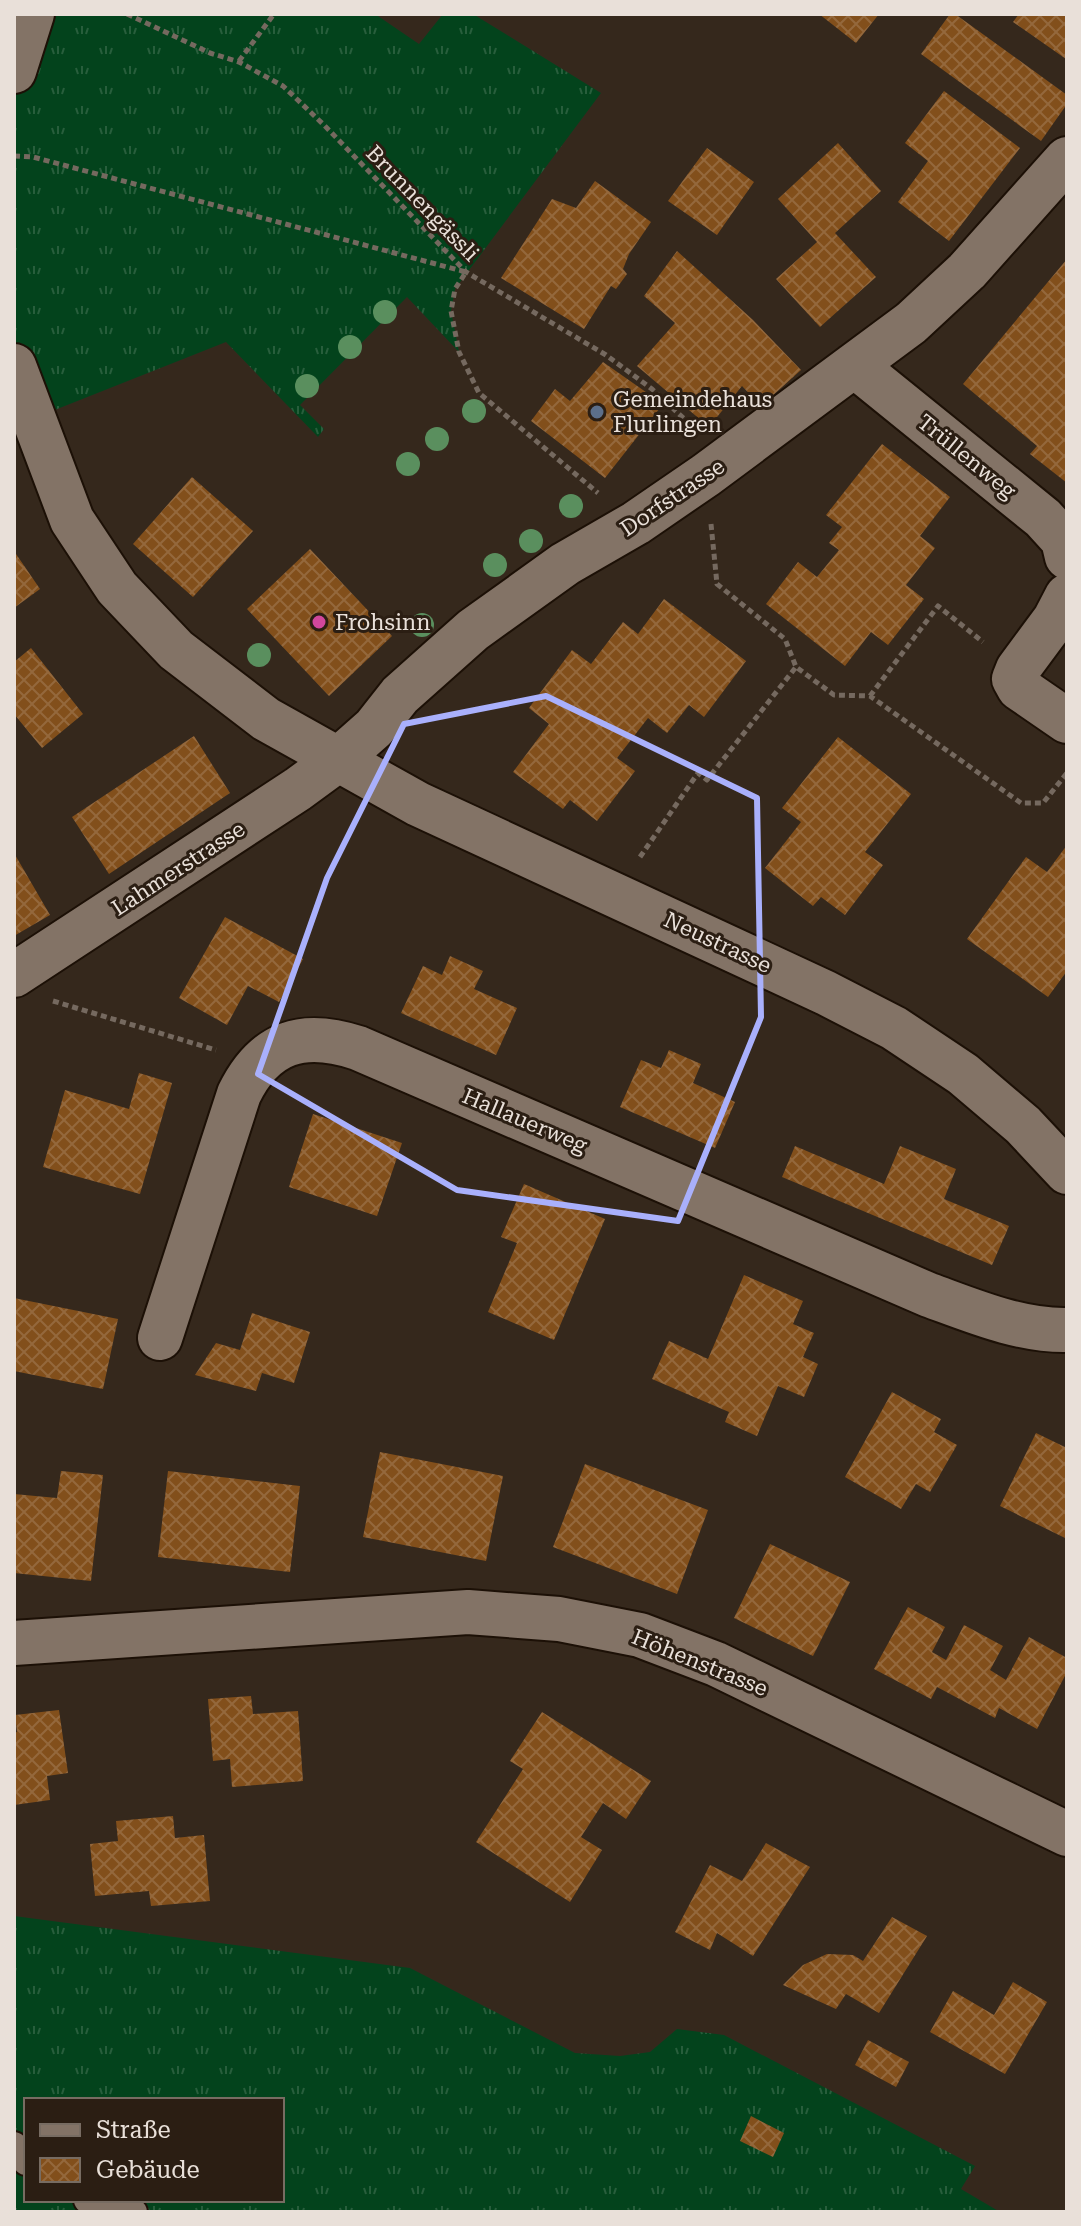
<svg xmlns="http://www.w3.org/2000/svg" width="1081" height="2226" font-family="'Roboto Serif',serif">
<defs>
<pattern id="grass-tufts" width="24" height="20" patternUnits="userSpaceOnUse" patternTransform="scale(2)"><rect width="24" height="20" fill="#03431c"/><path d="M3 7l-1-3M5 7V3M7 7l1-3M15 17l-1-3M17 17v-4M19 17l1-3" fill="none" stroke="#285e3c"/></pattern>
<pattern id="building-cross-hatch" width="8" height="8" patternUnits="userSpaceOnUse" patternTransform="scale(2)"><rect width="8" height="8" fill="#824f1b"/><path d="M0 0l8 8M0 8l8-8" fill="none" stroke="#94683c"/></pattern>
</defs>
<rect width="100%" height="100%" fill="#35281c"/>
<path fill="url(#grass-tufts)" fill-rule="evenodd" d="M32,14H375L419,44L443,14H473L601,93L455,289L451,311L459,352L407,297L300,405L324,429L318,437L226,342L32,419L14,366V71Z
M14,1916L410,1968L575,2053L620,2056L650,2052L677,2029L724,2035L975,2166L961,2189L1000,2212H14ZM26,2100H282V2200H26Z"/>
<path fill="url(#building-cross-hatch)" d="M819,14H879L856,43Z
M950,14H955L1067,95V104L1041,141L921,54Z
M1019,14H1067L1066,59L1013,22Z
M944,91L1020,148L949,241L898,202L928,161L905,143Z
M838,143L881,191L835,233L876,277L820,327L776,279L817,242L778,199Z
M707,148L754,182L717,235L668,201Z
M595,181L651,222L629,254L623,269L627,274L616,289L611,286L584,329L501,278L552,199L576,208Z
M677,251L753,320L801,370L761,406L742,386L709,427L637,366L675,323L644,296Z
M1067,259V483L1030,454L1037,446L963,384Z
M603,362L663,404L605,478L531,421L555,389L570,401Z
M882,444L950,497L920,536L935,548L906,585L924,599L888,645L871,632L845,666L766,604L798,562L817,577L839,550L829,543L842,527L826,515Z
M192,477L253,531L193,597L133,544Z
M310,549L392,636L329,696L247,609Z
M14,551L40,589L14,608Z
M664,599L746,661L704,717L689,705L667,733L648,718L617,758L635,771L597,821L570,800L563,809L513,772L549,724L529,708L572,650L591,664L623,622L638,634Z
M31,648L83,714L42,748L14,714V662Z
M194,736L230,793L109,874L72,817Z
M838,737L911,794L865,852L883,865L845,915L821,897L813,906L765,868L801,822L782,808Z
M1067,845V971L1048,997L967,939L1026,857L1047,872Z
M14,853L50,915L14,936Z
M225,917L303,959L279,1002L248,986L227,1025L179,998Z
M450,956L483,971L474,989L517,1008L496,1055L401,1013L423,966L442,975Z
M669,1050L701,1064L693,1083L735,1102L715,1148L620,1107L641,1060L661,1068Z
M139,1073L172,1083L140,1194L43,1167L65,1090L129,1109Z
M313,1114L402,1143L377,1216L289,1187Z
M795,1146L884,1184L900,1146L956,1169L944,1199L1009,1226L992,1265L782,1177Z
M524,1184L605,1219L554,1340L488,1312L517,1243L501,1237Z
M744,1275L803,1301L793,1324L814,1333L803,1357L818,1364L804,1397L778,1386L757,1436L725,1422L729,1412L652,1379L669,1341L708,1359Z
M14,1298L118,1319L103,1389L14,1371Z
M252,1313L310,1332L294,1383L262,1373L256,1391L195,1375L216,1343L240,1350Z
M892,1392L941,1419L934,1432L957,1445L930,1492L916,1484L901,1509L845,1477Z
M1036,1433L1067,1448V1539L1000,1506Z
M380,1452L503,1476L486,1561L363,1537Z
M585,1464L708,1510L677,1594L553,1547Z
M61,1471L103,1475L91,1581L14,1573V1494L57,1498Z
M168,1471L300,1486L290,1572L158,1557Z
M770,1544L850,1582L813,1656L734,1618Z
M908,1607L945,1627L932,1652L946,1660L964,1625L1003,1646L990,1670L1006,1680L1029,1637L1067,1658V1672L1037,1729L999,1708L995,1718L937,1687L931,1699L874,1669Z
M251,1696L253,1714L298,1711L303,1781L232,1787L230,1759L213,1761L208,1699Z
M59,1710L68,1773L47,1776L50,1800L14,1805V1733L17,1732L15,1715Z
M542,1712L651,1781L626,1819L603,1803L581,1837L602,1850L570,1902L476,1842L523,1769L510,1761Z
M173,1816L175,1838L204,1835L210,1901L151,1906L149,1891L95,1896L90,1844L118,1841L116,1821Z
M766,1843L810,1867L753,1956L717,1933L710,1950L675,1932L710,1865L742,1881Z
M892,1917L927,1936L879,2013L846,1994L836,2009L783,1985L803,1965L827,1954L853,1955L863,1961Z
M1013,1982L1047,2002L1005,2074L930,2032L953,1991L994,2015Z
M868,2040L909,2062L896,2087L855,2065Z
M751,2116L784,2133L773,2157L740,2141Z"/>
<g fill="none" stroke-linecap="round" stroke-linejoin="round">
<g stroke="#1c1006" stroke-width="30">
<path id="service" d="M14,2145L26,2162
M87,2200L134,2212"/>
</g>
<g stroke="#1c1006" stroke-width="48">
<path id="minor" d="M14,71L32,14
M854,365L1043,518L1063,540L1067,557
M14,366L72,520L117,588L176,650L266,719L418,804L826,993L894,1028L963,1074L1023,1125L1067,1172
M1067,596L1055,619L1018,669L1014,679L1019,688L1067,721
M14,975L298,789L339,759L374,728L400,695L473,630L565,564L636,523L706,475L911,323L967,271L1067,159
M160,1338L239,1094C265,1041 303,1030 358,1048L929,1295C973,1311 1020,1331 1067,1330
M14,1643L468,1612L559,1619L640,1635L716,1664L1067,1834"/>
</g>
<path stroke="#75695f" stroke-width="5" stroke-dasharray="6 4" stroke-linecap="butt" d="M127,14L210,53L239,62L283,86L324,125L466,272L606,355L652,389L694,428
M239,61L274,14
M14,156L33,157L466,272L455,289L451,311L459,352L479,393L598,493
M711,524L717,584L785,639L796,667L834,695L870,696L1021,803H1043L1067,773
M870,696L938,606L983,642
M640,857L698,773L707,780L796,667
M53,1001L216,1050"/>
<use href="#service" stroke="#837366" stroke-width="26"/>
<use href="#minor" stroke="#837366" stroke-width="44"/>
</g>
<g fill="#5a8f5e">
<circle cx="385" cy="312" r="12"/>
<circle cx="350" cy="347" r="12"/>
<circle cx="307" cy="386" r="12"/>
<circle cx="474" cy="411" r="12"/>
<circle cx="437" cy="439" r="12"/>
<circle cx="408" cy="464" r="12"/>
<circle cx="571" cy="506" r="12"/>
<circle cx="531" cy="541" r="12"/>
<circle cx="495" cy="565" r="12"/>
<circle cx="422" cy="625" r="12"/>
<circle cx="259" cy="655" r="12"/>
</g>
<path fill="none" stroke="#a9b0fc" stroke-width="6" stroke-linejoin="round" d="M546,696L757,798L761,1017L678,1221L457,1190L258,1074L327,878L404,724Z"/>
<circle fill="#5c6f8a" stroke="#2b1e13" stroke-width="3" cx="597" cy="412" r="8"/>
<circle fill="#d1479c" stroke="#2b1e13" stroke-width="3" cx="319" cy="622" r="8"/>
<g text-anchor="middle" stroke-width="6" stroke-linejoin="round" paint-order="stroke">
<g font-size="22" fill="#e9e0d9" stroke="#2b1e13">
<text transform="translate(423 203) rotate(46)" y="8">Brunnengässli</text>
<text transform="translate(967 456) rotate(39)" y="8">Trüllenweg</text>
<text transform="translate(672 497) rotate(-34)" y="8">Dorfstrasse</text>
<text transform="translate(178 868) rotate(-33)" y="8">Lahmerstrasse</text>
<text transform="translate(718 942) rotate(25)" y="8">Neustrasse</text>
<text transform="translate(525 1120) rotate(23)" y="8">Hallauerweg</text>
<text transform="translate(700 1662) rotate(22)" y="8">Höhenstrasse</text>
</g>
<g font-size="22" fill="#e9e0d9" stroke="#2b1e13" text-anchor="start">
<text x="613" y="407">Gemeindehaus<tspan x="613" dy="25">Flurlingen</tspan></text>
<text x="335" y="630">Frohsinn</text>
</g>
</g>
<rect width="1081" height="2226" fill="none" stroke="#e9e0d9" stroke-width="32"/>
<rect x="24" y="2098" width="260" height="104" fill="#2b1e13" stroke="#776c62" stroke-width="2"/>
<rect x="40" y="2124" width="40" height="12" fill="#837366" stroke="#776c62" stroke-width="2"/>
<text x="96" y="2138" font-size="24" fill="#e9e0d9">Straße</text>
<rect x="40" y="2158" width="40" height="24" fill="url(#building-cross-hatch)" stroke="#776c62" stroke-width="2"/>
<text x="96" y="2178" font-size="24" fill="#e9e0d9">Gebäude</text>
</svg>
